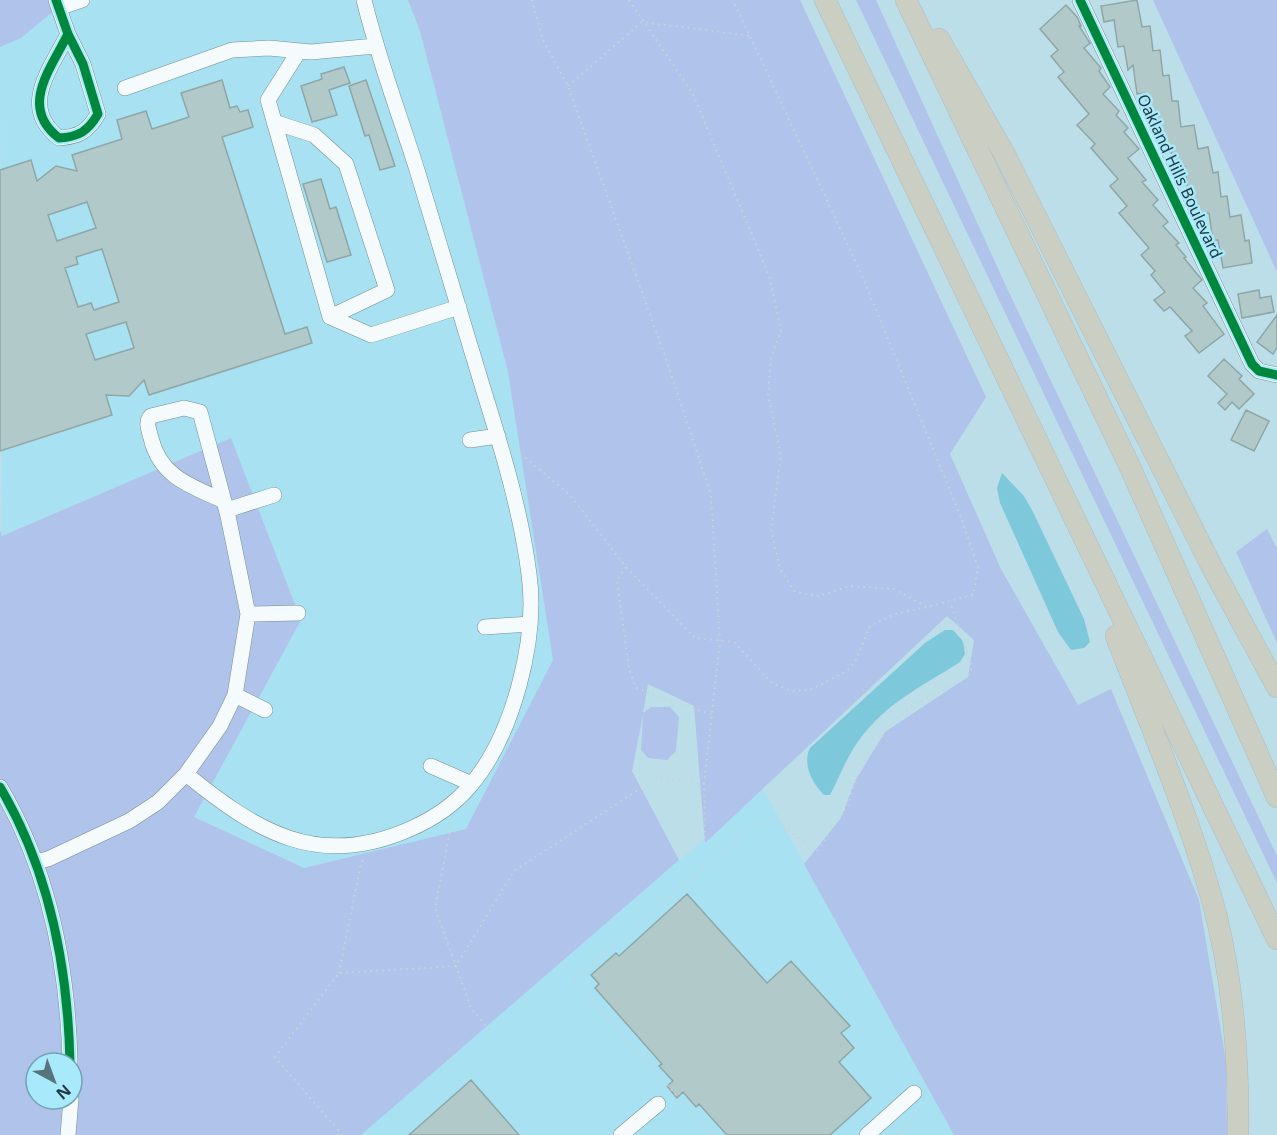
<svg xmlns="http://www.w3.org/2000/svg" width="1277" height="1135" font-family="'Noto Sans',sans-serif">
<rect width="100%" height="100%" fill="#bcdee9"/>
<path fill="#a8e1f2" d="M67,0H408L420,31L508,372L553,660L466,829L304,868L194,817L301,620L231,438L2,536L0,47L21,38Z
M763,789L954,1135H361L469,1039Z"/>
<path fill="#afc3eb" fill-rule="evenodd" d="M0,0H67L21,38L0,47Z
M408,0H800L986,397L950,454L1001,569L1078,705L1111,689L1199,900L1226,1061L1227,1135H954L804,864L841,818L855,781L885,732L968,677L974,640L947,616L705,843L694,706L648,684L643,713L651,707H670L679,717L676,751L667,760L648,758L641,750L643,715L632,771L679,860L361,1135H0V530L2,536L231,438L301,620L194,817L304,868L466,829L553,660L508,372L420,31ZM36,1063H72V1099H36Z
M856,0H876L1005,284L1277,856V883Z
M1153,0H1277V272Z
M1267,529L1277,548V643L1236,552Z"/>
<path fill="#7ec8dc" d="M1002,473L1024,496L1033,512L1084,619L1090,642L1084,648L1071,650L1058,632L1000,503L997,488Z
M945,630H953L963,641L965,654L960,662C918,689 881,705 853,749C844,764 838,780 830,795H824C812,783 802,764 810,748L925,643Z"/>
<path fill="#b1cac9" stroke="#8ea7a6" stroke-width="1.5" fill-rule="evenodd" d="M1137,0L1142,27L1150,26L1153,51L1160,50L1163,76L1169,75L1172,101H1178L1181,127L1194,125L1198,149L1208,147L1213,173L1218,172L1221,197L1227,196L1230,217L1241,215L1245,241L1249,240L1252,263L1223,268L1218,240L1213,241L1209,213L1197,215L1193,191H1188L1185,167L1174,169L1170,145L1161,147L1156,120L1149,121L1145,93L1137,94L1133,65L1128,70L1124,46L1118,47L1114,20L1104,22L1101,6Z
M1066,5L1077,17L1081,26H1079L1090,43L1084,48L1101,68L1099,71L1110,87L1103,94L1119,111L1116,115L1128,128L1124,132L1139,149L1128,158L1146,180L1142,182L1158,200L1153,205L1168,222L1163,226L1179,243L1176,245L1186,257L1184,258L1202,280L1193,288L1207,303L1203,306L1224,334L1199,353L1185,336L1192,331L1170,307L1164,311L1154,300L1165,292L1151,275L1155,271L1141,255L1149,248L1119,213L1127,206L1110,186L1118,179L1091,148L1095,144L1077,125L1089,114L1058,77L1064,72L1051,56L1058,50L1040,29Z
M344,67L350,83L329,90L337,115L312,122L301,86L322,79L321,74Z
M222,80L230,108L237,106L240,112L248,110L253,127L222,137L285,334L307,327L312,343L149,395L144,380L129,396L106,395L112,415L0,451V170L31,160L37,181L56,166L77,171L72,155L122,139L117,120L146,111L152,129L189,117L181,93ZM87,202L96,228L57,241L48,215ZM102,249L119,302L94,310L91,303L78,307L65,268L78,264L76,257ZM126,322L134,348L95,360L86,334Z
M366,80L395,166L380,170L369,135L365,136L349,86Z
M321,179L330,209L336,207L351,255L327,262L303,184Z
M1259,290L1260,298L1271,296L1274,312L1242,318L1238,294Z
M1277,315V348L1273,354L1257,342Z
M1224,359L1242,376L1239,379L1254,394L1239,409L1232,402L1225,410L1218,403L1227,394L1208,376Z
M1246,410L1269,421L1254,451L1231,440Z
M687,894L767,983L791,961L850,1026L841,1033L854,1048L839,1062L871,1098L830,1135H727L699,1104L696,1107L683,1092L677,1098L667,1086L673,1081L659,1066L662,1064L595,988L599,984L591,975L616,953L619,956Z
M471,1080L519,1135H409Z"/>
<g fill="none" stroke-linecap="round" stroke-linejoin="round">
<g stroke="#738f98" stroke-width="16">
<path id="minor" d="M56,0L68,34L83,64L98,114C88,131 79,137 59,138C19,107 50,70 68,34
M1080,0L1252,364L1259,371L1277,375
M59,8L82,0
M299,51L268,100L330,317L371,335L459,307
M125,88L232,50L269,48L311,52L375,46
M274,122L314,135L346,164L387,290L330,317
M470,440L498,436
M227,510L274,495
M248,614L298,613
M485,627L530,624
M235,695L265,710
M431,766L472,784
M186,774L220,726L235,695L248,614L228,516L200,412L184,408L151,416C145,422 149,430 151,438C160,477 191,486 224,501
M0,787C49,870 68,968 70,1063
M35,862L48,859L129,821L158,802L186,774C256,831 318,870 410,829C433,819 454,805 470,786C513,736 538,639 529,574C521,511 501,446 482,385C460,313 439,241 417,170C399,113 378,58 364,0
M68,1135L71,1099
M621,1135L658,1104
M867,1135L914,1093"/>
</g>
<g stroke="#abbdc3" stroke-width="22">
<path id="highway" d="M825,0L1277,939
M906,0L1130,467L1277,797
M939,39L1005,155L1213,569L1277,687
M1116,636C1149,722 1186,808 1211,896C1233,973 1239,1056 1238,1135"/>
</g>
<path stroke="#c9d3d6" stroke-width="2" stroke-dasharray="1.5 4.5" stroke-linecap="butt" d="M532,0L543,40L568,86L666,359L711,495L720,642L704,784L705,843
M629,0L693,94L770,278L781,331L771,358L768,395L781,456L771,529L780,569L795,592L819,596L850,586L894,589L927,607L973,595L978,567L960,515L861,273L733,0
M568,86L642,22L752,36
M516,450L570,495L626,567L695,638L734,642L772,683L791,691L810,690L847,671L856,660L870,626L895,614L927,607
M626,567L617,580L629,669L636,688L712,715
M452,821L435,908L471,1008L489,1030
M339,973L361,863L366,857
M342,1135L275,1057L339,973L456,966L514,871L658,777L704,784
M712,1135L573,980L754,825L771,818L817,851L848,805L859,770L891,724L910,707L968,677L972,667L950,602
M898,1135L917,1118"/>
<use href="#minor" stroke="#f5fafc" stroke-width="15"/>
<use href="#highway" stroke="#cbcec2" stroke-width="21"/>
<g stroke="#a9e9fc" stroke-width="13">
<path id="cycleway" d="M56,0L68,34L83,64L98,114C88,131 79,137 59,138C19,107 50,70 68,34
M1080,0L1252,364L1259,371L1277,375
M0,787C49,870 68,968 70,1063"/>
</g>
<use href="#cycleway" stroke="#00873e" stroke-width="9"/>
</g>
<g text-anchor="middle" stroke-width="5" stroke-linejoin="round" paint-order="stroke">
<g font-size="16" fill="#203a42" stroke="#a9e9fc">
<text transform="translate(1180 176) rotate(65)" y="6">Oakland Hills Boulevard</text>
</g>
</g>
<g transform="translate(54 1081) rotate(139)"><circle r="28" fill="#a9e9fc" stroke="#72a3b2" stroke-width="1.5"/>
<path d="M0-4.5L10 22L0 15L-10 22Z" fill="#57737c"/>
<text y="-9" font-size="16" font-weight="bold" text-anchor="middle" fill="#203a42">N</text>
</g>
</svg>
